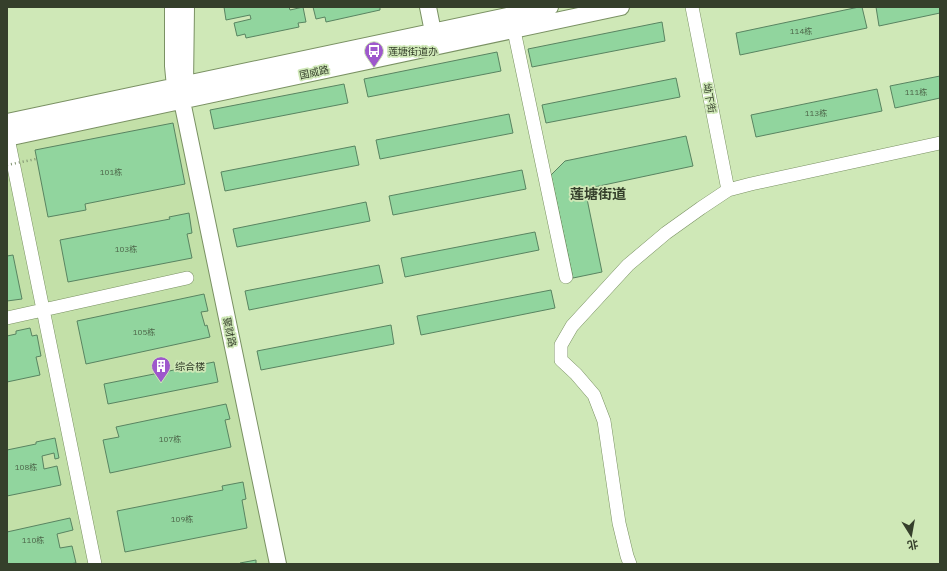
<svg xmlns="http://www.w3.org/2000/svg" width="947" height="571" font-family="'IBM Plex Sans','Noto Sans SC',sans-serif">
<rect width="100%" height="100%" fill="#cfe8b7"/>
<path fill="#c3e0a8" d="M177,106L270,564H7V143Z"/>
<path fill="#91d59e" stroke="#598461" d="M224,7H289L290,10L303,7L306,22L298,23L299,27L246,38L245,34L237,36L234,23L251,19L250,15L226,20Z
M313,7H380V10L326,22L325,17L316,19Z
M859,7H862L867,28L740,55L736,33Z
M876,7H940V13L879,26Z
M662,22L665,41L532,67L528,49Z
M497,52L501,71L368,97L364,79Z
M940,76V98L895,108L890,86Z
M676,78L680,97L546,123L542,105Z
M344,84L348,103L214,129L210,110Z
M877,89L882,111L756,137L751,115Z
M509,114L513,133L380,159L376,140Z
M173,123L185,184L85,204L86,210L48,217L35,150Z
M686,136L693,166L585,189L602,272L573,278L551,175L565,161Z
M355,146L359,165L225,191L221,172Z
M522,170L526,189L393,215L389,196Z
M366,202L370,221L237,247L233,229Z
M189,213L192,233L187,234L192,258L68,282L60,240L170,219L169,217Z
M535,232L539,250L405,277L401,258Z
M13,255L22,299L7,301V256Z
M379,265L383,283L249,310L245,291Z
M551,290L555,308L421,335L417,316Z
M204,294L208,311L201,312L205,326L207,325L210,337L86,364L77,321Z
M391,325L394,344L261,370L257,351Z
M30,328L32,336L37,335L41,356L36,357L40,375L7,382V336L16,334V331Z
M214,362L218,382L108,404L104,384Z
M226,404L230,419L225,420L231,447L110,473L103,440L119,437L116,427Z
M55,438L59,458L55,459L54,453L42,456L44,469L57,466L61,485L7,496V450L36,444V442Z
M243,482L246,499L242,500L247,528L125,552L117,511L223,490L222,486Z
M70,518L73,530L57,534L60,548L72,546L76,563L69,564H7V532Z
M256,560V564H240V563Z"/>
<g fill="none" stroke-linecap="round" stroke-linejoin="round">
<g stroke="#7a9163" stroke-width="14">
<path id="minor" d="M692,7L728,190
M512,21L566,277
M8,138L95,564
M7,318L187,278
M630,564L627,556L619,523L604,421L594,395L576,374L561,360V345L572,326L628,265L666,233L701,208L728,190L751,184L940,143"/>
</g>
<g stroke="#7a9163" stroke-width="18">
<path id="tertiary" d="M173,7V66L175,87L182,101L278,564
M428,7L433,32
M183,95L185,85L186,7
M7,122L550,7
M7,138L621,7"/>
</g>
<use href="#minor" stroke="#fff" stroke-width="13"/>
<use href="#tertiary" stroke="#fff" stroke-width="16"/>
<path stroke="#7f916f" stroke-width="2.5" stroke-dasharray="1 3" stroke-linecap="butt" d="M7,165L36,159"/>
</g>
<defs>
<g id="bus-pin" transform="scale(1)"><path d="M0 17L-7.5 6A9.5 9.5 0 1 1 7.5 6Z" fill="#9e58cc" stroke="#cfe8b7"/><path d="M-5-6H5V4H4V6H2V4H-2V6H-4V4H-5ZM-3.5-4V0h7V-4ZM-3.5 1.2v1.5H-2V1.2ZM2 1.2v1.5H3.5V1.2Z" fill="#fff"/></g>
<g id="building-pin" transform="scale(1)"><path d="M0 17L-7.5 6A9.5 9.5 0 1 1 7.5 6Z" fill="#9e58cc" stroke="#cfe8b7"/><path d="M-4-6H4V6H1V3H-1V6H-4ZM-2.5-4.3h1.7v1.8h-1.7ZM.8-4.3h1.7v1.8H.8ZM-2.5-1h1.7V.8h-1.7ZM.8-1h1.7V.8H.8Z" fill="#fff"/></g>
</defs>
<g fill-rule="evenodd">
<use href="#bus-pin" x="374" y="51"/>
<use href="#building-pin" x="161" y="366"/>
</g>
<g text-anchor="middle" stroke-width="3.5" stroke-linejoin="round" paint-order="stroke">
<g font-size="8" fill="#4c6448">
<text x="801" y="34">114栋</text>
<text x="916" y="95">111栋</text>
<text x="816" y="116">113栋</text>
<text x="111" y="175">101栋</text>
<text x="126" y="252">103栋</text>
<text x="144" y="335">105栋</text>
<text x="170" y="442">107栋</text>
<text x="26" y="470">108栋</text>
<text x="182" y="522">109栋</text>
<text x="33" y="543">110栋</text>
</g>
<g font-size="10" fill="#353f2b" stroke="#cfe8b7" text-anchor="start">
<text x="388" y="55">莲塘街道办</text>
<text x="175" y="370">综合楼</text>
</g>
<g font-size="10" fill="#353f2b" stroke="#cfe8b7">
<text transform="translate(314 72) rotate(-12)" y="4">国威路</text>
<text transform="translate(710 98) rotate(79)" y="4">坳下街</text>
<text transform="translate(230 332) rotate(78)" y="4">聚财路</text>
</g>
<g font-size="14" font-weight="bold" fill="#353f2b" stroke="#cfe8b7">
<text x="598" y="199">莲塘街道</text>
</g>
</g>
<rect width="947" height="571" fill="none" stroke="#353f2b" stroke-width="16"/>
<g transform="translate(911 535) rotate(169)" stroke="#cfe8b7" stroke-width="3" paint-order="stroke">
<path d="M0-3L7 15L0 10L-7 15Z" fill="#353f2b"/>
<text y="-6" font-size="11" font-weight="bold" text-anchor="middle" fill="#353f2b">北</text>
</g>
</svg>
